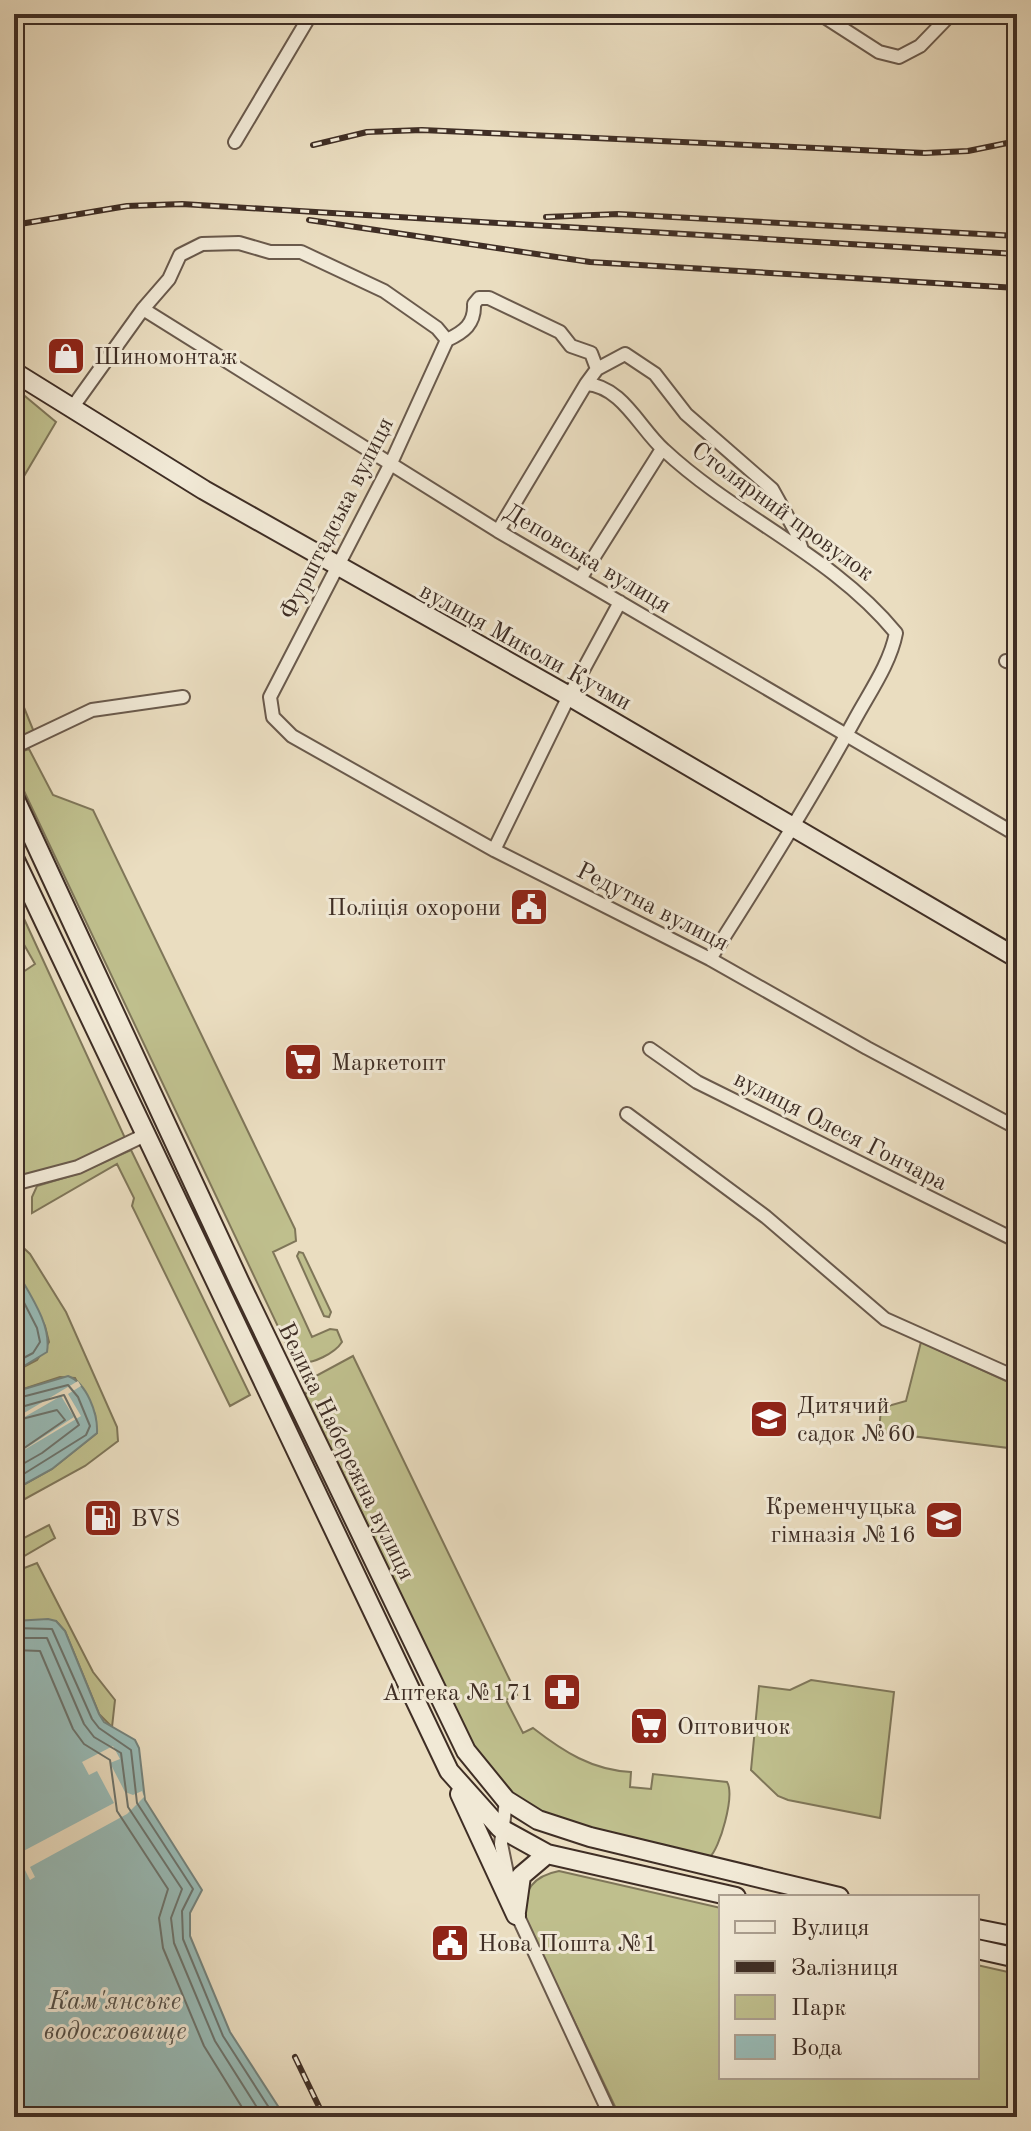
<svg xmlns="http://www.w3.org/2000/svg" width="1031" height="2131" font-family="'Old Standard TT',serif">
<rect width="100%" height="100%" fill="#eaddc0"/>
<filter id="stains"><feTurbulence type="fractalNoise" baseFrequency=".0025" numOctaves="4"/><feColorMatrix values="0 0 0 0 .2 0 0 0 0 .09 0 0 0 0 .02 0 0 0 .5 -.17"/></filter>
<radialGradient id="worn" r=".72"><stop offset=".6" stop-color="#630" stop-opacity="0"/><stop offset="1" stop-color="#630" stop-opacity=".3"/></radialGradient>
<path fill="#bfbf8d" stroke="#7f7659" stroke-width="2" d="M14,387L56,422L14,493Z
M14,683L34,732L14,741Z
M29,749L53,795L93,810L295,1229L296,1241L273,1252L312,1337L330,1329L337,1330L342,1342C335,1353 312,1365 299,1362L291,1354L14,770V754Z
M14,897L125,1138C88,1157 55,1172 14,1178V978L35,964L14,927Z
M131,1150L250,1395L230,1406L132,1206L134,1198L117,1164L32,1213V1197L37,1186L80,1173Z
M14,1239L30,1254L66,1312L117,1427L118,1441L85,1466L14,1505V1490L52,1469L97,1433L95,1414L75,1378L60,1377L14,1392V1372L37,1360L49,1342L45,1326L14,1266Z
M299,1252L303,1253L331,1312L329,1317L324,1316L297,1256Z
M921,1342L1017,1386V1449L879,1432L881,1408L906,1401Z
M353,1356L517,1695L506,1700L523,1733L533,1728C564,1752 592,1770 631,1772L630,1787L651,1789L653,1774L727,1782C735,1795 720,1849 709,1858L538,1814L512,1795L475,1749L305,1395L314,1377Z
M49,1525L55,1538L14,1562V1543Z
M37,1563L93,1672L115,1700L112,1727L99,1714L65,1631L56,1621H14V1572Z
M811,1680L894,1692L880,1818L788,1800L778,1796L751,1770L759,1686L790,1690Z
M559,1871L721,1908V2077H977V1965L1017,1974V2117H620L524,1916C523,1890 533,1876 559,1871Z"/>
<path fill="#98bbb7" stroke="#74837d" stroke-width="2" d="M14,1266C27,1291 52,1323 47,1352L14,1372Z
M68,1376C87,1383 98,1414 97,1433L52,1469L14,1490V1392Z
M48,1619L56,1621L65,1631L99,1714L104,1722L135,1740L139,1748L145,1800L202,1890L190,1913V1936L230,2032L285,2117H14V1621Z"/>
<path fill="#eaddc0" d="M78,1381L81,1386L68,1394L81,1416L14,1456L74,1417L61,1396L14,1423V1419Z
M113,1746L120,1759L110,1763L125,1792L133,1795L142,1791L144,1797L127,1814L30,1867L35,1877L30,1880L25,1870L14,1874V1856L114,1803L97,1771L89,1775L82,1762Z"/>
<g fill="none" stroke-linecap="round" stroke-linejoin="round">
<path stroke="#6c746e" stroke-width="2" d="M14,1283L37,1328L40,1342L33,1353L14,1363
M14,1399L68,1385L78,1397L90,1426L86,1435L14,1480
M14,1409L64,1395L79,1425L42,1453L14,1469
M14,1421L57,1410L65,1420L14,1455
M14,1628L52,1629L92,1719L99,1728L131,1750L137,1803L193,1889L182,1911L183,1939L223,2036L275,2117
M14,1638H47L84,1724L94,1737L121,1753L128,1807L182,1889L171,1918L174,1943L215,2041L263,2117
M14,1650L40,1651L73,1729L84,1744L110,1760L117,1811L168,1889L159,1918L163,1948L204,2046L248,2117"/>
<g stroke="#6a5a4c" stroke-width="16">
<path id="street" d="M820,14L879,52L899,57L920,46L951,14
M235,142L311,14
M143,309L498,531L1017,835
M447,340L391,463L270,697L273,717L292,736L494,850L710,959L867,1048L1017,1128
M597,369L625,354L655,374L686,414L772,489L796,532L802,550
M72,408L143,309L169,279L180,255L202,244L239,243L270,252H301L384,291L437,328L447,340C464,332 475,324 474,304L479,298H489L560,332L571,346L591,353L597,369L586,384C622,386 640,429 664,450C737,518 832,555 896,633C890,664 869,693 854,721C809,803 760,881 710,959
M498,531L586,384
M580,579L662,449
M1006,661L1017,664
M14,747L92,710L183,697
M494,850L569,696L620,602
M650,1049L697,1082L1017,1241
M627,1114L766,1217L885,1319L1017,1378
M14,1184L78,1167L145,1135
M506,1800L501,1844L510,1888
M515,1910L611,2117"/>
</g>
<g stroke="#3f2e25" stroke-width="22">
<path id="secondary" d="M14,372L204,490L569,696L1017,958
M14,797L240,1283L466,1751L506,1800L538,1820L590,1837L839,1897
M14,858L449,1771L500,1828L547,1854L736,1897
M460,1794L516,1915
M516,1912L521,1876L547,1854
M977,1929L1017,1937
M977,1949L1017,1958"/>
</g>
<use href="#street" stroke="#f1e9d6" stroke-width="12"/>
<use href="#secondary" stroke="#f1e9d6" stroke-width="18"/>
<g stroke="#3f2e25" stroke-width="6">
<path id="rail" d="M313,145L367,132L422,130L925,153L968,151L1017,141
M546,217L618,214L1017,236
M309,220L590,262L1017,288
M14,225L127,206L182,204L1017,254
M295,2057L324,2117"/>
</g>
<use href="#rail" stroke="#f1e9d6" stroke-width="3" stroke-dasharray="9" stroke-linecap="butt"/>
</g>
<defs>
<g id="shop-square" transform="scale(2)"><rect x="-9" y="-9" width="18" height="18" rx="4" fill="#8f2418" stroke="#f1e9d6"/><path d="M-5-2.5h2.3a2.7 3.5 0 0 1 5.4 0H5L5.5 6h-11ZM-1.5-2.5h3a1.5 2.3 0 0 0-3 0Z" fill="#fff"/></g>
<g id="civic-square" transform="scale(2)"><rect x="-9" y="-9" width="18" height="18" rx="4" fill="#8f2418" stroke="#f1e9d6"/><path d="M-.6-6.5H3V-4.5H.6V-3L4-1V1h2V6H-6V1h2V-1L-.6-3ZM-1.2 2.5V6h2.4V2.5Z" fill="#fff"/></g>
<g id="supermarket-square" transform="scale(2)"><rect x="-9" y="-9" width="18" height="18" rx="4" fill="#8f2418" stroke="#f1e9d6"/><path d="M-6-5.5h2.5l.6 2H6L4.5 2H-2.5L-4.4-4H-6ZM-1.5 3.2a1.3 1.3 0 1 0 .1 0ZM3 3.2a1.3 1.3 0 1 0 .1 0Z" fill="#fff"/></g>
<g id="school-square" transform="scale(2)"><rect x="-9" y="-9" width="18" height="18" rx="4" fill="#8f2418" stroke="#f1e9d6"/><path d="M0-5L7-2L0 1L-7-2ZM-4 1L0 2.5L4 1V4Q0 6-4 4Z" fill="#fff"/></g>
<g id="fuel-square" transform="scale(2)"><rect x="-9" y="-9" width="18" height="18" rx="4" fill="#8f2418" stroke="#f1e9d6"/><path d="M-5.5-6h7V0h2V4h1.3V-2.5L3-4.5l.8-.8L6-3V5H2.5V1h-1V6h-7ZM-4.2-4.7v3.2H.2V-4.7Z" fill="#fff"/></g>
<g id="pharmacy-square" transform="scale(2)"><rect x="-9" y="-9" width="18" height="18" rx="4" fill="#8f2418" stroke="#f1e9d6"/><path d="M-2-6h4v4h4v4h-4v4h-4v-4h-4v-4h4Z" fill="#fff"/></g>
</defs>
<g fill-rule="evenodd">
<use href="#shop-square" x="66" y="356"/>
<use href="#civic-square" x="529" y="907"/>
<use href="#supermarket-square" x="303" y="1062"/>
<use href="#school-square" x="769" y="1419"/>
<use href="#fuel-square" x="103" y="1518"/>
<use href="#school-square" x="944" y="1520"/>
<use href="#pharmacy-square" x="562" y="1692"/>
<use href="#supermarket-square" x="649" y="1726"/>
<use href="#civic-square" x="450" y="1943"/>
</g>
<g text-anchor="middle" stroke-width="6" stroke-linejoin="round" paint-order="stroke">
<g font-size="24" fill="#3f2e25" stroke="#f1e9d6" text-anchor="start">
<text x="94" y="364">Шиномонтаж</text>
<text x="501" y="915" text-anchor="end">Поліція охорони</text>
<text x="331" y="1070">Маркетопт</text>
<text x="797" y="1413">Дитячий<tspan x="797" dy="28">садок №60</tspan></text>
<text x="916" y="1514" text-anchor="end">Кременчуцька<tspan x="916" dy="28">гімназія №16</tspan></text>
<text x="131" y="1526">BVS</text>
<text x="534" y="1700" text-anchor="end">Аптека №171</text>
<text x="677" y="1734">Оптовичок</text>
<text x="478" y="1951">Нова Пошта №1</text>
</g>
<g font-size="24" fill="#3f2e25" stroke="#f1e9d6">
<text transform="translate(783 511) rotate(36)" y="8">Столярний провулок</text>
<text transform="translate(336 518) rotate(-63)" y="8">Фурштадська вулиця</text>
<text transform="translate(588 558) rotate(31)" y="8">Деповська вулиця</text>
<text transform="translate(526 646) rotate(29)" y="8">вулиця Миколи Кучми</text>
<text transform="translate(653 906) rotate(27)" y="8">Редутна вулиця</text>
<text transform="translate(841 1130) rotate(27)" y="8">вулиця Олеся Гончара</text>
<text transform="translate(347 1451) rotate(64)" y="8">Велика Набережна вулиця</text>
</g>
<g font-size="26" font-style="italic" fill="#55514a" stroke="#f1e9d6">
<text x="115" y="2009">Кам'янське<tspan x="115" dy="30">водосховище</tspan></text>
</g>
</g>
<rect width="1031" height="2131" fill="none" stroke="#eaddc0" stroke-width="48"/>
<rect x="16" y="16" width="999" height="2099" fill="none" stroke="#3f2e25" stroke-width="4"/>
<rect x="24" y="24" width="983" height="2083" fill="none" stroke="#3f2e25" stroke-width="2"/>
<rect x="719" y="1895" width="260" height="184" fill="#f1e9d6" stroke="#aa9e8f" stroke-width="2"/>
<rect x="735" y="1921" width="40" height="12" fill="#f1e9d6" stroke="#aa9e8f" stroke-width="2"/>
<text x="791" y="1935" font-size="24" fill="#3f2e25">Вулиця</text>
<rect x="735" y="1961" width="40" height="12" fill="#3f2e25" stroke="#aa9e8f" stroke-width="2"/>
<text x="791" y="1975" font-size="24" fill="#3f2e25">Залізниця</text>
<rect x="735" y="1995" width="40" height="24" fill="#bfbf8d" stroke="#aa9e8f" stroke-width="2"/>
<text x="791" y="2015" font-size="24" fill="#3f2e25">Парк</text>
<rect x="735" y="2035" width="40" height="24" fill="#98bbb7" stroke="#aa9e8f" stroke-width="2"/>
<text x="791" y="2055" font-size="24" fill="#3f2e25">Вода</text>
<rect width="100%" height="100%" filter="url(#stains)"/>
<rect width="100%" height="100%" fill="url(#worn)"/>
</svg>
